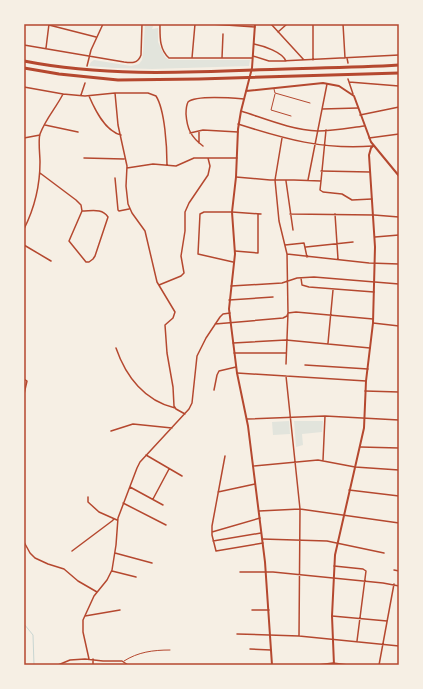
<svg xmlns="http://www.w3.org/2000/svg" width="423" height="689" font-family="Ubuntu,sans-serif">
<rect width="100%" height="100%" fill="#f6efe4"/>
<path fill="#e2e4dc" d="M145,24H154L152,29L158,28V42L165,57L169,60H250L249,66L152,69L114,68L89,66L91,62L94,60L131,66L139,64L142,60L143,53Z
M289,421L290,434L273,435L272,422Z
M294,421H323L322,432L302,434L303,445L296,447Z"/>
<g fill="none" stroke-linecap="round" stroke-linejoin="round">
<path stroke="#c9d6d2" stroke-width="1" d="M24,624L33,635L34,665"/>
<path stroke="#b5482f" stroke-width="1" d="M274,89L275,93L310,103
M275,94L271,110L291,116
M124,661C138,652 153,650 170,650"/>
<path stroke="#b5482f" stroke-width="1.5" d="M160,24C160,36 159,49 169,58H252
M211,24L255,27
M271,24L304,60
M313,24V60
M343,24L345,58
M49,25L96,37
M278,32L287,24
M254,44C264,46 282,52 286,61
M24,45L124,62C131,63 138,64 141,55L142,24
M46,48L49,24
M253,56L269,61H281L399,55
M192,58L195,24
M222,58L223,34
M347,58L348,63
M87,66L91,50L103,24
M348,79L353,94
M349,82L399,86
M24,87L63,94L85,96L115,93L118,125L127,166L126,186L128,204L132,213L145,231L157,282L175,312L173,318L165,325L167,353L173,387L174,406L176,409L185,414
M115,93H148L156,96C165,110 167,148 167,165
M81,95L85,83
M89,96C95,110 105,131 121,135
M322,109L358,108
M241,111C266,119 292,130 318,131C334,131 349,128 364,126
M360,115L399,107
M238,124C285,139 323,150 373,146
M45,125L78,132
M190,133L203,130L238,132
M24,138L40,135
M282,138L275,180L279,221L287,254L288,313L286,364
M369,138L399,134
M199,143V131
M203,146C191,137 187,129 186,114C186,110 186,106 188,102C196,95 232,98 244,99
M84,158L124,159
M127,168L153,164L176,166L194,158H237
M321,171L370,172
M40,173L76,200L81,205L82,211
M236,177L270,180H294L321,181L320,190L323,192L342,194L352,200L372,199
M115,178L118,210L119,211L129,209
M308,180L327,84
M286,181L293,230
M321,181L326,130
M82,211C92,211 102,208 108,217L95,256L93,259L89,262H86L69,241Z
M290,214L374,215L399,217
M335,214L338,259
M24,229C35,207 40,186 40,162C40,155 38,140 40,134C46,118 56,108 63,94
M375,237L399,235
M24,245L51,261
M285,245L304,243L307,257
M306,247L353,242
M235,251L258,253V214
M287,254L369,263L399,264
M233,262L198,254L200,214L204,212H232L261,214
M301,278L302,285L309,287L374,292
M159,285L181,276L184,273L181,256L185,231V212L189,203L208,175L210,166L208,158
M231,286L282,283L297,278L314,277L399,284
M229,300L273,297
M373,323L399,326
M215,324L283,318L287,316L288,313L296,312L373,319
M233,343L286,340L370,348
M328,343L333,290
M116,348C126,377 145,401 175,408
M234,353H286
M305,365L368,369
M237,373L366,381
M286,376L300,509L299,636
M24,379L27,381L24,394
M214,390L217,375L219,371L236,367
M365,391L399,392
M247,419L325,416L399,420
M111,431L133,424L172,428
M360,447L399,448
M146,455L182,476
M225,456L212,526V535L216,551L263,543
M323,460L325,416
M253,466L318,460L355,467L399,470
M130,487L163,505
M349,490L399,496
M218,492L255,484
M88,497V502L99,512L117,520
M153,499L169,469
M123,503L166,525
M259,511L300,509L399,523
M212,532L260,518
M262,539L327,541L384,553
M213,541L261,533
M24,542L30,553L35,558L48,564L64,569L78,581L97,592
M72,551L112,521L114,519
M115,553L152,563
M334,566L363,569L366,571L357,641
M394,570L399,571
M112,571L136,577
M240,572H273L383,583L399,586
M252,610H269
M85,616L120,610
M332,616L387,621
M237,634L299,636L399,646
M250,649L271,650
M89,659L83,632V620L94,596L107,580L112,570L116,545L118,518L137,468L140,462L189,409L192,403L197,356L206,338L220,317L223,314L230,313
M93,659V665
M58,665L70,660L85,659L103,661H122L128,665
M318,665L333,663L348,665
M379,665L394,584"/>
<path stroke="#b5482f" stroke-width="2" d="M255,24L252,68L241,111L238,129L236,177L232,212L235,254L229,309L237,373L248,426L265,562L272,665
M246,91L323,83L339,86L354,96L371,142L399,176
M334,665L332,616L335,555L364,428L366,381L373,323L375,247L369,155L371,148L373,146"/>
<path stroke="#b5482f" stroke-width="3" d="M24,61C100,76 177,73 254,70C302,68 351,68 399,65
M24,68L59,74L118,80L199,79L399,73"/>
</g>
<rect width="423" height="689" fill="none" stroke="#f6efe4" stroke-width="50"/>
<rect x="25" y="25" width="373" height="639" fill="none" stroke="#b5482f" stroke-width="1.5"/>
</svg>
